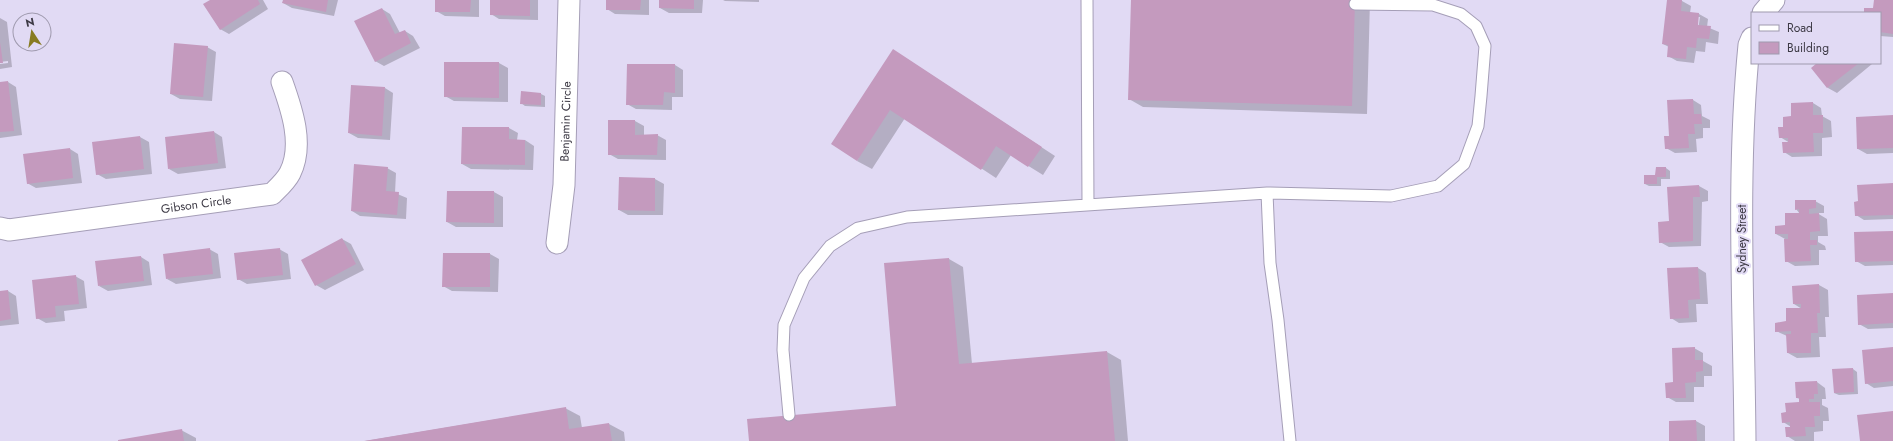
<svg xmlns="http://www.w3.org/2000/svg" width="1893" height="441" font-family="Jost,sans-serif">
<rect width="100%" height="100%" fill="#e1daf4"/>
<path fill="#0003" fill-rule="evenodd" d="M211,0H263L268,9L229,34L220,29Z
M284,0H338L334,16L292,8L283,3Z
M436,0H479V17L445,16L436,11Z
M491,0H538V20L499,19L491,14Z
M607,0H649V15L615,14L607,9Z
M660,0H703L702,13H669L660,8Z
M723,0H759V2L725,1Z
M1132,0H1370L1367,114L1143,107L1129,99Z
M1668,0L1682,1L1691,6L1690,13L1699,14L1708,19L1707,27L1719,32L1718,44L1706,42L1705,52L1696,51L1694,63L1677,61L1668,56L1669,47L1663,44ZM1698,17H1700L1698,30H1696Z
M1875,0H1893V37L1880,36V13H1865L1874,9Z
M382,9L390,14L400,33L405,31L413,36L420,48L384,66L375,61Z
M0,18L7,22L12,67L0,69V64L8,63V61L0,62Z
M207,47L216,52L212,101L180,99L171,94Z
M907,59L1055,156L1043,175L1011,155L996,178L905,118L872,169L857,161Z
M445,63H499L508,68V102L454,101L445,96Z
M1818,63H1871L1872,64L1837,93L1828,88L1812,68Z
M675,65L683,70V97H672V110L636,109L627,104Z
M8,82L16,87L22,135L0,138V83Z
M385,88L393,93L390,140L358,138L349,133Z
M522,92L541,94L545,96V107L525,106L521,103Z
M1693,100L1701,105L1702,116L1710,120V128H1703V138L1696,139L1697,152L1675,153L1666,148L1670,137Z
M1813,103L1821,108L1822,116L1831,121L1832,137L1822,138V156L1792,157L1784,152L1790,143L1780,137L1792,117Z
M1893,116V153L1867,154L1858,149Z
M609,121H635L644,126V136L657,135L666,140V160L618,159L609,154Z
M509,128L518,133L517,140H525L534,146L533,170L471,169L462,164Z
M214,132L222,137L226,168L178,174L169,169Z
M140,137L149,142L152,174L106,179L97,174Z
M70,149L78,154L82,183L36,188L27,183Z
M387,168L396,173L395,193L407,198L406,219L360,216L352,211Z
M1666,168L1670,171V179H1661V186H1649L1645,184Z
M655,179L664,184L663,215H628L619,210Z
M1893,184V219L1864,220L1856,215Z
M1699,186L1708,191V201L1702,202L1701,246L1669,247L1660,242L1671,222Z
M494,192L503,197V227H456L447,222Z
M1815,201L1824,206V213H1817L1827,219L1828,236H1818V242L1825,246L1826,250H1819V265L1795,266L1786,261L1785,239L1776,234L1800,214L1796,209Z
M1893,232V265L1865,266L1856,261Z
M342,239L351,244L364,270L325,290L316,285Z
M209,249L218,254L221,278L176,284L167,279Z
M279,249L288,254L291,279L247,284L238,279Z
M490,254L499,259L498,292L452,291L443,286Z
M141,257L149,262L152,285L108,291L99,286Z
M949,259L963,267L972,364L1107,352L1121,360L1128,441H750L897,407Z
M1698,268L1706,273L1708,304H1696L1697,322L1679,323L1671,318Z
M75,276L84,281L87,308L64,311L65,321L46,323L37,318Z
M1819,285L1828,290L1829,317H1825L1826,337H1819L1820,357L1797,358L1788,353L1787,336L1776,331L1802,309L1794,304L1793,287Z
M8,291L16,296L19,324L0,326V292Z
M1893,294V328L1868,329L1859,324Z
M1694,348L1703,353V361L1712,366V376H1704V387H1694V402H1676L1667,397Z
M1893,348V386L1874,388L1866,383Z
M1853,369L1857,372L1858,394L1839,395L1834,393Z
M1817,382L1825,388L1826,399H1822V405L1828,408L1829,421H1823V431L1814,432V441H1795L1787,436L1793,428L1783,422L1787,413L1800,403V399L1797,398Z
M565,408L580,416L582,428L609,424L624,432L625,441H365Z
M1696,421L1705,426V441H1670V422Z
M181,430L196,438V441H119Z"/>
<path fill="#c49abe" d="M210,0H258L260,4L220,30L203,4Z
M283,0H328L326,12L282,3Z
M435,0H471L470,12H435Z
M490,0H530V16L490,15Z
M606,0H641L640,10H606Z
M659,0H694V9L659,8Z
M1131,0H1355L1352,106L1128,100Z
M1667,0H1682L1681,11L1699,13L1698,25L1711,26L1709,39L1697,38L1696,48L1687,47L1686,59L1667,57L1668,45L1662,44Z
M1874,0H1893V34L1880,32V13H1864V8H1873Z
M382,8L395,34L405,30L411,43L375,62L354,21Z
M0,42L3,63H0Z
M174,43L208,46L203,97L170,94Z
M893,49L1042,147L1028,167L996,146L981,170L890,110L857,161L831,144Z
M444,62H499V98L444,97Z
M1817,63H1859L1827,88L1811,68Z
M627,64H675V93L664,92L663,105H626Z
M8,81L14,131L0,132V82Z
M351,85L385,87L382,136L348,133Z
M521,91L541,93V105L520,104Z
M1693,99L1694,114H1701L1702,124H1694L1695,134H1688L1689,148L1665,149L1664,136H1669L1667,100Z
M1813,102V115H1823V133H1813L1814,152L1783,153L1782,142H1788V138H1779L1778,127H1783V117L1791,116V103Z
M1893,115V148L1857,149L1856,117Z
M608,120H635V135L658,134L657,155H608Z
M462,127H509V139L525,140V165L461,164Z
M214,131L218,163L168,169L165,137Z
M140,136L144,169L96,175L92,142Z
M70,148L73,178L27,184L23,154Z
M354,164L388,167L386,191L399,192L397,215L351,211Z
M1656,167H1666V177H1657V184H1644V175H1655Z
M619,177L655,178V211L618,210Z
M1893,183V215L1855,216L1854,202L1858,201L1857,185Z
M1699,185L1700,197H1693V241L1659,243L1658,222L1669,221L1667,187Z
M447,191H494V223L446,222Z
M1795,200H1816V208L1809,209V214L1819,213L1820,231L1810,232V240H1817V245H1810L1811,261L1785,262L1784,239H1788V234H1775V226L1785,225V213H1799V209L1795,210Z
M1893,231V261L1855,262L1854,232Z
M342,238L356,264L315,286L301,260Z
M210,248L213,274L166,279L163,254Z
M280,248L283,275L237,280L234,253Z
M443,253H490V287H442Z
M141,256L144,281L98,286L95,261Z
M949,258L959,364L1107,351L1115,441H749L747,419L896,406L884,263Z
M1698,267L1700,299L1688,300L1689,318L1670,319L1667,268Z
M76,275L79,304L55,306L56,317L36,319L32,280Z
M1819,284L1820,313H1817L1818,333H1811V353H1787L1786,334H1791V331L1775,332V323L1786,321V308H1801V304H1793L1792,286Z
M8,290L11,319L0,321V291Z
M1893,293V323L1858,325L1857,295Z
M1695,347V360H1703V371L1696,372V382L1685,383L1686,398H1666L1665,383L1673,382L1672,348Z
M1893,347V381L1865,384L1862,350Z
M1853,368L1854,392L1834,393L1832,369Z
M1817,381L1818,394H1814V399H1809V402H1820V416H1814L1815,427H1805L1806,436L1786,437L1785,427H1790V422L1782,423L1781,413L1786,412L1785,403L1799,402V398H1796L1795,382Z
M566,407L569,429L609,423L612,441H364Z
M1893,411V441H1860L1857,415Z
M1696,420L1697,441H1669V421Z
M182,429L184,441H118V440Z"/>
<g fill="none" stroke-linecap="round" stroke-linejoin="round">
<g stroke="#a59eb7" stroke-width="13">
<path id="service" d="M1087,0L1088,205
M1267,193L1391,196L1438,186L1464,164L1478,126L1481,96L1485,46L1476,26L1461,14L1433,5L1355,4
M789,415L783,350L784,325L804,278L830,246L858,228L907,217L1267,193L1270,263L1278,320L1290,441"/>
</g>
<g stroke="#a59eb7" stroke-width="23">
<g id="minor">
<path d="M1763,13L1774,0"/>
<path id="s1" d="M0,228L9,230L272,194C278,188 286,181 290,173C304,145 292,110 282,82"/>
<path id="s2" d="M557,243L564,185L569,0"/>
<path d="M1745,441C1744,309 1736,177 1749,45L1752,38"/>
</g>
</g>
<use href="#service" stroke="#fff" stroke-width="11"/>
<use href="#minor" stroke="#fff" stroke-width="21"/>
</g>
<g text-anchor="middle" stroke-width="4" stroke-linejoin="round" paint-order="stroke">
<g font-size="12" fill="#3c3944" stroke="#e1daf4">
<text dy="4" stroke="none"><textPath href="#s2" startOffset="122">Benjamin Circle</textPath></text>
<text dy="4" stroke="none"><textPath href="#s1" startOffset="198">Gibson Circle</textPath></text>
<text transform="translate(1742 239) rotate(-90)" y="4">Sydney Street</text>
</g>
</g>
<rect x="1751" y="12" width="130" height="52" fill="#e1daf4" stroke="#9f9aae"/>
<rect x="1759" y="25" width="20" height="6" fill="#ffffff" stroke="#9f9aae"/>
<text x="1787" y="32" font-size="12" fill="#3c3944">Road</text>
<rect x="1759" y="42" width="20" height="12" fill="#c49abe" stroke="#9f9aae"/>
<text x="1787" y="52" font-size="12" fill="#3c3944">Building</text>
<g transform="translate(32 32) rotate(348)"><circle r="19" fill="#e1daf4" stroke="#9f9aae"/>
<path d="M0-3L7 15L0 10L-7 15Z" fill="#887b21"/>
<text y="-6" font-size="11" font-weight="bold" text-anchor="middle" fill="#3c3944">N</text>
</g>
</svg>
